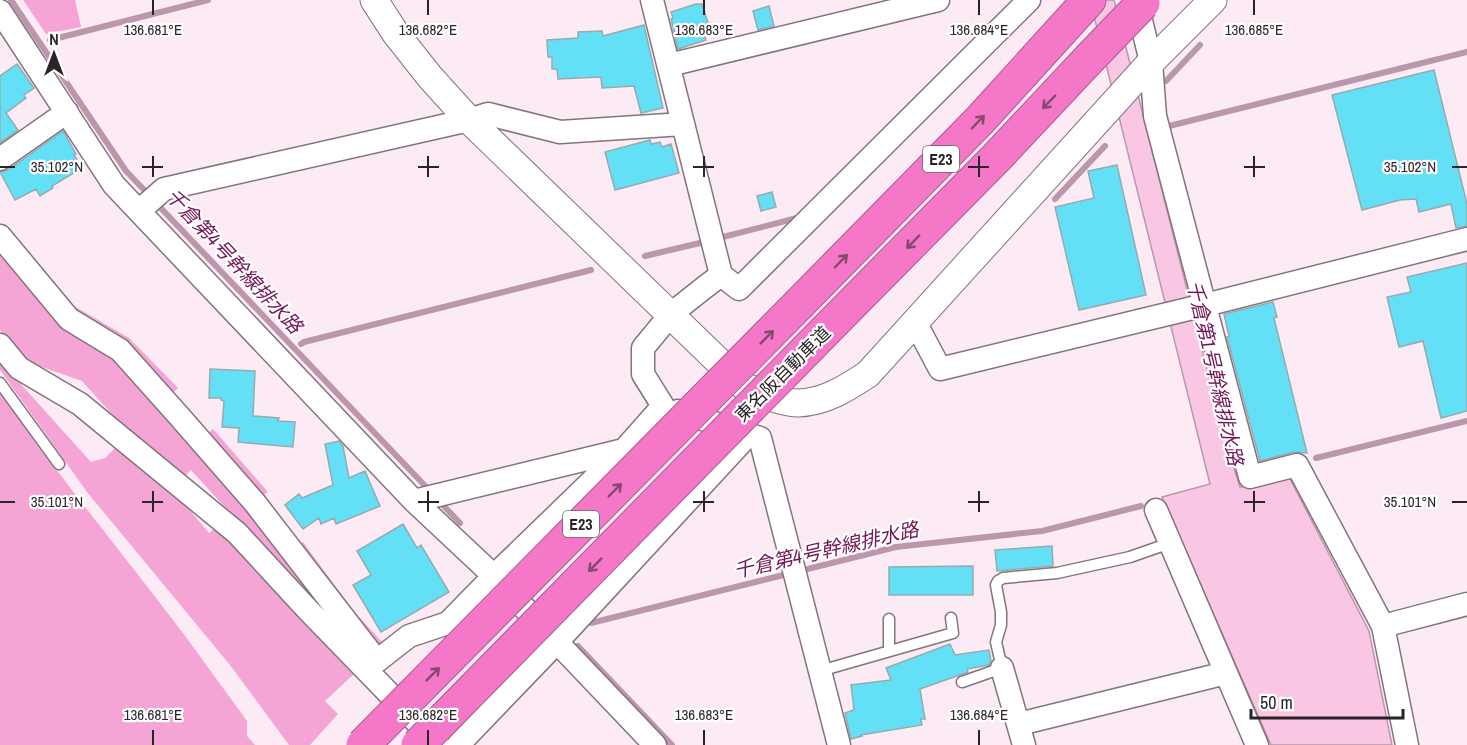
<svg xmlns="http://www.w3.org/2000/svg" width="1467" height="745" font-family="'Archivo Narrow','Noto Sans JP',sans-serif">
<rect width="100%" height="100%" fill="#fcebf4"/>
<path fill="#f4a4d5" d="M23,0H75L81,27L46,34Z
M22,244L74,306L129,338L178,388L169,396L73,315L18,248Z
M0,246L117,354L248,502L355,645L244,528L191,470L183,478L128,432L82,381L25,361L0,330Z
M0,361L91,462L105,458L117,446L182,501L209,533L217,526L356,672L325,701L338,714L310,745H289L230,665L87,492L0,370Z
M0,388C49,465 108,535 163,607C192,644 219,683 247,721V736L255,745H0Z
M213,429L268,492L259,498L204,437Z
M303,542L355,613L384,644L378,652L299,546Z"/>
<path fill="#f9c7e4" stroke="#bb96ac" stroke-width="1.5" d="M1090,0H1114L1226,444L1240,487L1288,475L1369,631L1392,745H1271L1162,497L1210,484Z"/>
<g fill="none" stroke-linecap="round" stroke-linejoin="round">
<path stroke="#bb96ac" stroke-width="6" d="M11,0L126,171L149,195
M50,40L208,0
M1166,81L1200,45
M1169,126L1467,52
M1055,199L1105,146
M156,203L430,491
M723,237L797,218L800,216
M645,256L700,243
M301,344L304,342L591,270
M1316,458L1467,421
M439,501L460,523
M591,623L896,547L1042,531L1141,506
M578,646L672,745"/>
</g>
<path fill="#63e0f6" stroke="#97aaae" stroke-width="1.5" d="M696,4H702L709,26L702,28L706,40L678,49L671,19L673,18L671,12Z
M769,6L774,26L758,30L753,11Z
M644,25L663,108L641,113L634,86L602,88L601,77L558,79L557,69H552V57H548L547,40L578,38V32L602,31L603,36Z
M17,64L34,88L24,95L26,98L6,113L18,130L0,143V76Z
M1434,70L1467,204V226L1456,228L1451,204L1419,212L1416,199L1400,200L1362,210L1332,95Z
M63,131L76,154L74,155L82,168L52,186L53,188L40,196L36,189L15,200L0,172L8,170Z
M650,140L651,144L660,142L662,147L671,144L679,173L615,190L605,152Z
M1117,165L1146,295L1079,310L1055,207L1094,198L1088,171Z
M772,192L776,207L761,211L757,196Z
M1467,263V411L1441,418L1423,341L1399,347L1387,297L1411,292L1407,277Z
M1273,302L1277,317L1274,318L1307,453L1294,452L1260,461L1227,337L1229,336L1224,314Z
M210,369L255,371L253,416L279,418L278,421L295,422L293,447L238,442L239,428L222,427L224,401L221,400V398H209Z
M339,441L343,446L349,478L365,471L380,506L336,524L334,518L321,524L319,518L303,529L285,505L299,494L302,498L333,485L325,444Z
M403,524L417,548L421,545L449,592L381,632L353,585L371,575L357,551Z
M1052,546L1053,566L997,571L995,550Z
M973,566V595H889V567Z
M950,644L955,655L989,650L991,661L989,665L967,669L968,672L920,689L925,719H921L922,725L861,735L862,736L851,739L845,713L854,710L851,685L891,680L886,668Z"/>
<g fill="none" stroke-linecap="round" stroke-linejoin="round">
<g stroke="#83747d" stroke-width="13">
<path id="service" d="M0,383L59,464
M889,619V651
M820,671L953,633L951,618
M962,682L1002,668L996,642L1001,625V612L996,585L998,581L1003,578L1057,573L1130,557L1170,543"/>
</g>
<g stroke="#83747d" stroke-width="25">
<path id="minor" d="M652,0L721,275L739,289L1029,0
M1136,0L1151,62L1155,116L1250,477L1297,465L1383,626L1407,745
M0,11L114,185L414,501L494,576L655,745
M669,65L938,0
M0,159L67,112
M139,211L164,189L469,120L488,114L560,132L683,124
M0,236L69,319L120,350L179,416L255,503L377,661L370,667
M915,322L940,369L1205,305L1467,239
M0,345L19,368L80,404L237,533L308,610L438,744
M678,411L760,438L839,745
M414,501L624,450L663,406L643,374V348L671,314L705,287L721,275
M1156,510L1257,745
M1383,626L1467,604
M377,661L409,636L448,623L494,576L623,451
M1002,668L1024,745
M1019,724L1226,673
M458,745L557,642L749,434"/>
</g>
<g stroke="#83747d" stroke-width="29">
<path id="tertiary" d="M374,0L396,34L430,77L469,120L744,386C760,393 781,403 799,403C825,402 847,388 868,374L1151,62L1213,0"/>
</g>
<g stroke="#ad5a90" stroke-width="35">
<path id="motorway" d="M800,303L980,120L1089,0
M827,329L996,158L1089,59"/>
</g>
<use href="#service" stroke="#fff" stroke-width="10"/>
<use href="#minor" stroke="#fff" stroke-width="22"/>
<use href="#tertiary" stroke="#fff" stroke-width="27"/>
<use href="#motorway" stroke="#f477c8" stroke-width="33"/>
<g stroke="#ad5a90" stroke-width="35" stroke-linecap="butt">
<path id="motorway-bridge" d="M1089,59L1143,3
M363,745L800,303
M418,745L827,329"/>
</g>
<use href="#motorway-bridge" stroke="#f477c8" stroke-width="33"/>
</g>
<defs><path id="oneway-shaft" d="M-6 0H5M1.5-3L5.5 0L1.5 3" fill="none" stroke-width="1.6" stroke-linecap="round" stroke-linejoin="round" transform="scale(1.5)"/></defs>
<g stroke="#854970">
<use href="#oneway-shaft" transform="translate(1049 102) rotate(134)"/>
<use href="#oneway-shaft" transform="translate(978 122) rotate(-46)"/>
<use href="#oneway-shaft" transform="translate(913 242) rotate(134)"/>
<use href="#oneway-shaft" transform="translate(841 261) rotate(-46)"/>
<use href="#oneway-shaft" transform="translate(767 337) rotate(-45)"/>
<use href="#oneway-shaft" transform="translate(615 490) rotate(-45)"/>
<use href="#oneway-shaft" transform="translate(595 565) rotate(135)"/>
<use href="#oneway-shaft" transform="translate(433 674) rotate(-45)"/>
</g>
<path fill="none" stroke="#2a2428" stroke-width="2" d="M153,0V15M428,0V15M704,0V15M979,0V15M1254,0V15M153,156V177M428,156V177M704,156V177M979,156V177M1254,156V177M0,167H15M142,167H163M418,167H439M693,167H714M968,167H989M1244,167H1265M1452,167H1467M153,491V512M428,491V512M704,491V512M979,491V512M1254,491V512M0,502H15M142,502H163M418,502H439M693,502H714M968,502H989M1244,502H1265M1452,502H1467M153,730V745M428,730V745M704,730V745M979,730V745"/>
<g text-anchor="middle" stroke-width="4.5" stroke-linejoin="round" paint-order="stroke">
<g fill="#fff" stroke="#6a6668" stroke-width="1.5">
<rect x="923" y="146" width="36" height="26" rx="4.5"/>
<rect x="563" y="511" width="36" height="26" rx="4.5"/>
</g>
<g font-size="16" font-weight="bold" fill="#2a2428">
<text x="941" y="165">E23</text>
<text x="581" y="530">E23</text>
</g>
<g font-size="18" fill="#2a2428" stroke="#fff">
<text transform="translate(783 374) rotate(-45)" y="6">東名阪自動車道</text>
</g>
<g font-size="20" font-style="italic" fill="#741758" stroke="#fff">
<text transform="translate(234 261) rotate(47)" y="7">千倉第4号幹線排水路</text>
<text transform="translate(1215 373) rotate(77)" y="7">千倉第1号幹線排水路</text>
<text transform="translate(826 550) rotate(-13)" y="7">千倉第4号幹線排水路</text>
</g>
</g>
<g font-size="15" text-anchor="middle" fill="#2a2428" stroke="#fff" stroke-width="4.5" stroke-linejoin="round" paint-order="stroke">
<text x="153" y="35">136.681°E</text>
<text x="428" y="35">136.682°E</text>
<text x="704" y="35">136.683°E</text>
<text x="979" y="35">136.684°E</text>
<text x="1254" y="35">136.685°E</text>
<text x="57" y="172">35.102°N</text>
<text x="1410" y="172">35.102°N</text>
<text x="57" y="507">35.101°N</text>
<text x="1410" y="507">35.101°N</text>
<text x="153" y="720">136.681°E</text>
<text x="428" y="720">136.682°E</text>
<text x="704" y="720">136.683°E</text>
<text x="979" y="720">136.684°E</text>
</g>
<g transform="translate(54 54)" stroke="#ffffff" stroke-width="4.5" paint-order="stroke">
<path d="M0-4.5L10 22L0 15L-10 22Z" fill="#2a2428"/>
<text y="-9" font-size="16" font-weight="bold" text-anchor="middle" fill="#2a2428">N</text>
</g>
<path d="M1251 709v9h152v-9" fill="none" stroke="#2a2428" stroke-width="3"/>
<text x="1260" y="709" font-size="18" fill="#2a2428" stroke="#ffffff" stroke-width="4.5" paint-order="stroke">50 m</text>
</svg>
